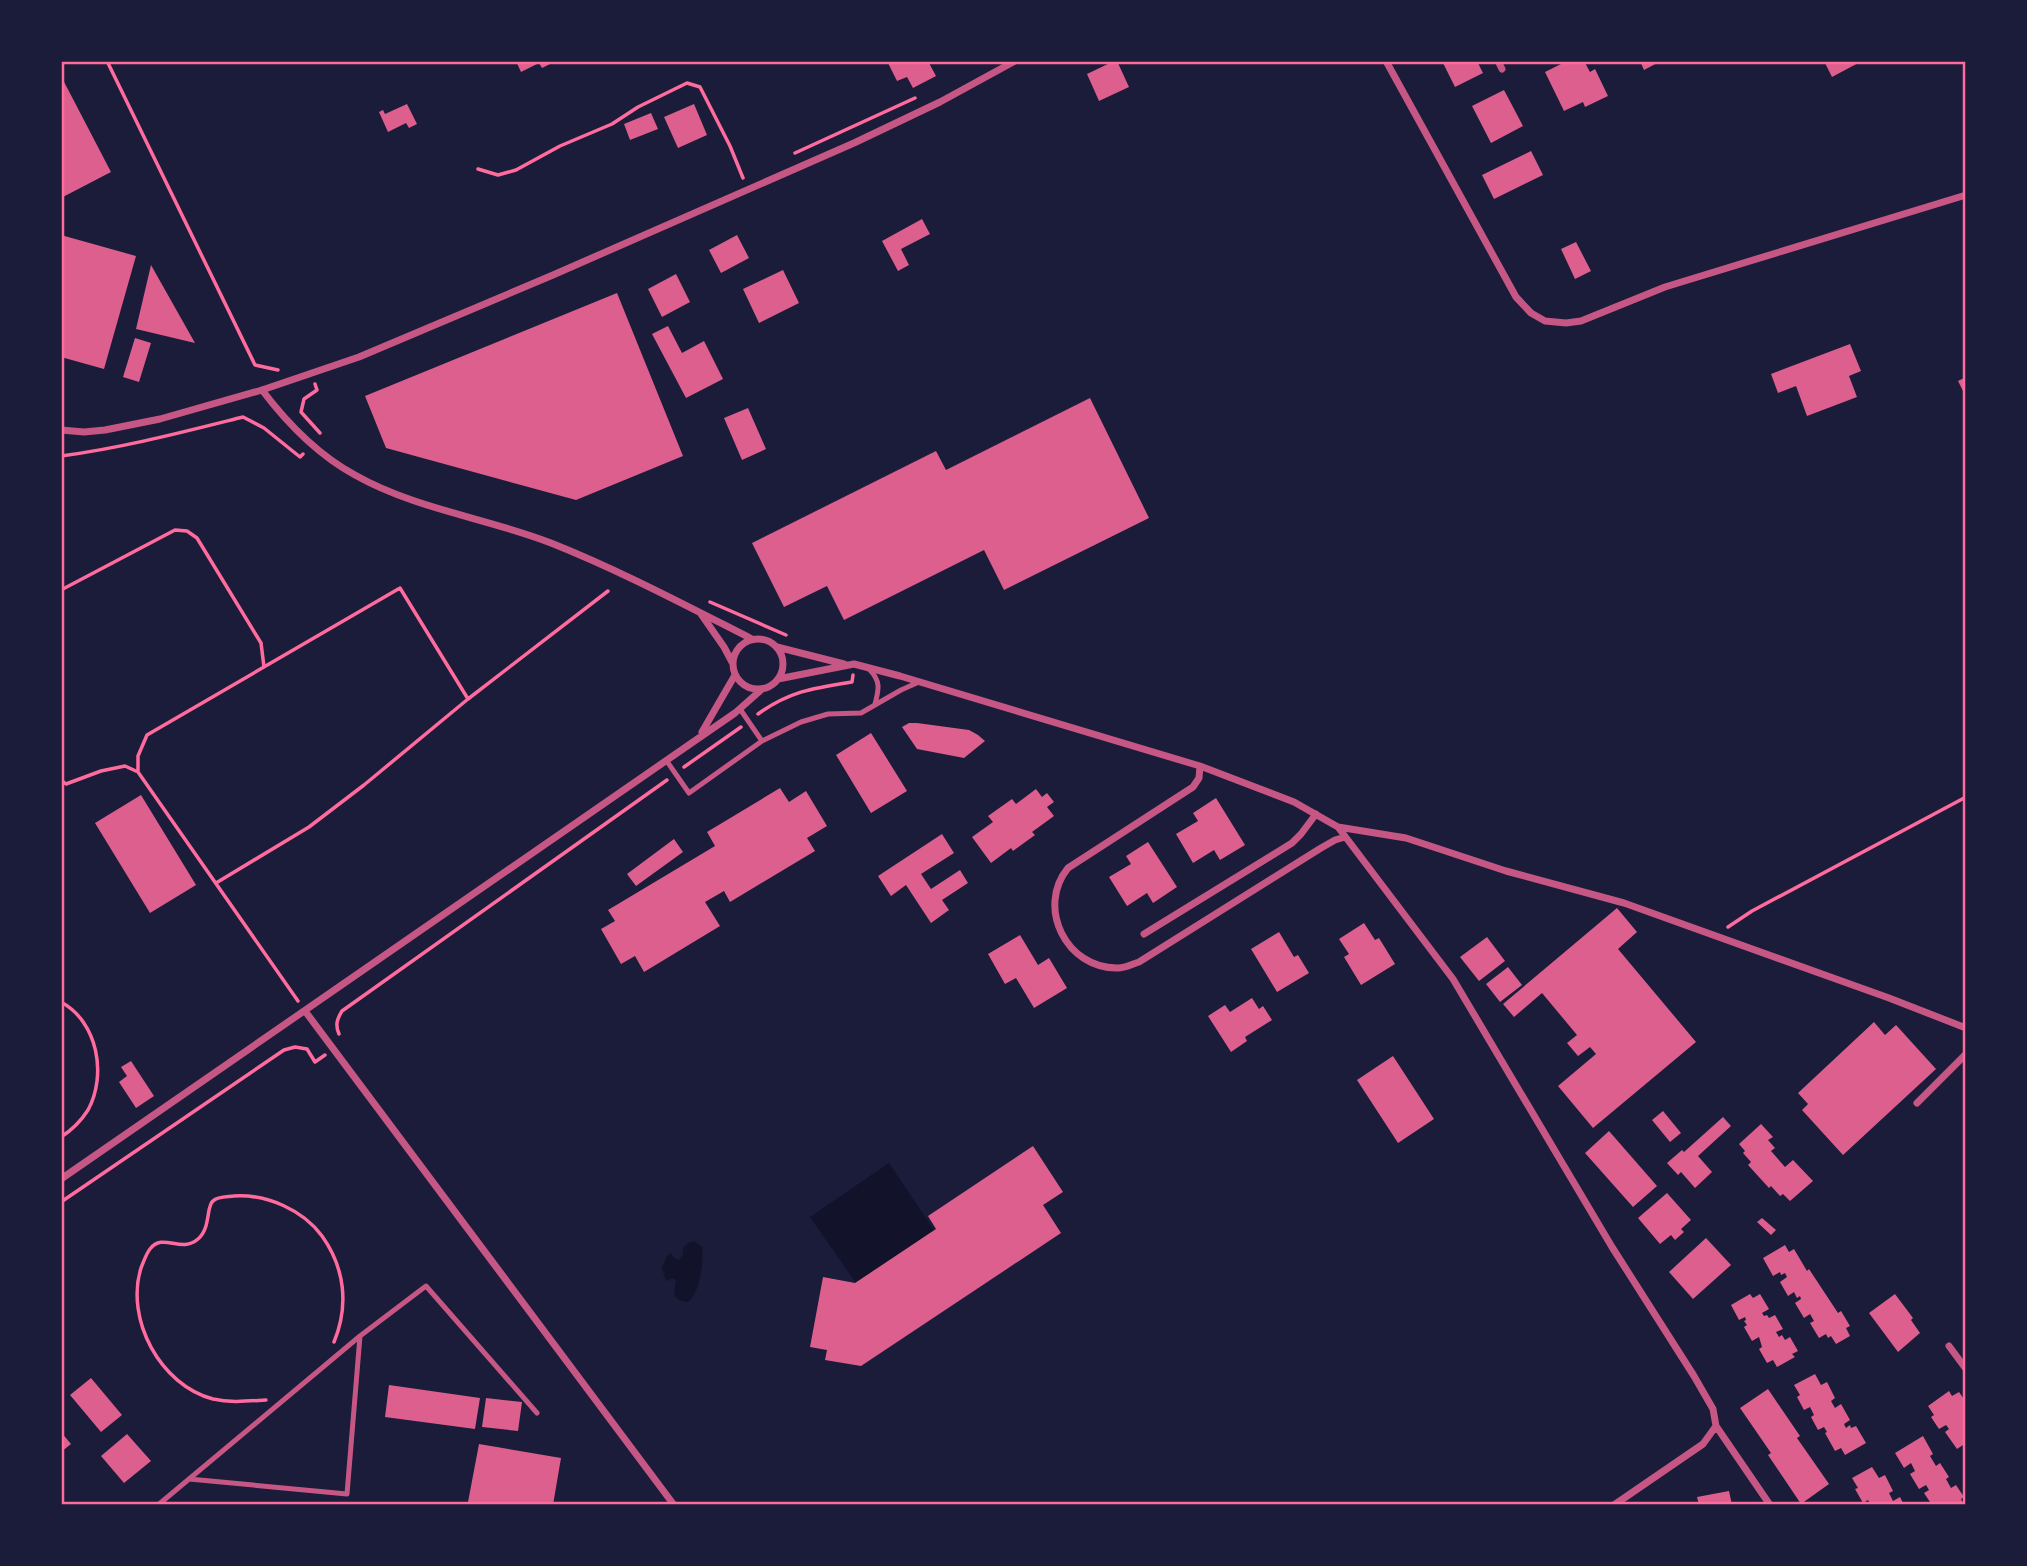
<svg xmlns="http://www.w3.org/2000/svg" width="2027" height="1566" font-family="'PT Sans',sans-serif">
<rect width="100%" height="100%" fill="#1b1b3a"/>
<path fill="#12122b" d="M889,1163L934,1230L856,1283L810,1217Z
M694,1241L702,1247C704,1261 700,1293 688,1302C671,1300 674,1293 676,1281L673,1278L666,1281L662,1268L667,1256L671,1253L674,1258L679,1260L683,1254V1248L688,1243Z"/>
<path fill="#dd5f8e" d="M516,61H549L550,64L542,68L539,63L521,72Z
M887,61H932L929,63L936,76L913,88L907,77L897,81Z
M1114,61H1117L1129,87L1099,101L1087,74Z
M1442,61H1477L1483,73L1455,87Z
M1567,61H1584L1590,72L1595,69L1608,96L1585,107L1583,102L1564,111L1545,72Z
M1640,61H1661L1644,70Z
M1824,61H1862L1832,77Z
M61,76L111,172L61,198Z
M1504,90L1523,126L1491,143L1472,106Z
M407,104L417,124L409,128L406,123L388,132L379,112L383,110L385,114Z
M694,104L707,135L678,148L664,117Z
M651,113L658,129L630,140L624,124Z
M1531,151L1543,175L1494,199L1482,175Z
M922,219L930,234L901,249L909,265L898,271L882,241Z
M61,235L136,256L104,369L61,357Z
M737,235L749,258L721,273L709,250Z
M1576,242L1591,271L1575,279L1561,249Z
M151,265L195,343L136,329Z
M783,270L799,303L759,323L743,289Z
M676,274L690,302L662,317L648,289Z
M617,293L683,456L576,500L386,448L365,396Z
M668,326L682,353L704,341L723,379L686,398L652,334Z
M135,338L151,343L139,382L123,377Z
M1850,344L1861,371L1849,376L1857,397L1807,416L1796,386L1778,393L1771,374Z
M1966,377V397L1958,381Z
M1090,398L1149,518L1004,590L984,550L844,620L827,586L784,607L752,543L936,451L946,470Z
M748,408L766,449L742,460L724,418Z
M909,723H917L969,730L978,735L985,741L964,758L917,749L902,727Z
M871,733L907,791L871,813L836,755Z
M780,788L789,802L806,791L827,826L807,838L815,851L730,902L724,891L705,902L720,926L644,972L635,956L621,964L601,929L615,921L608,910L715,846L707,832Z
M1036,789L1042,797L1047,793L1054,802L1047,807L1054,816L1032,832L1035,835L1013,851L1011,848L991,863L972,837L993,822L988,816L1012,799L1016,804Z
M141,795L196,885L150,913L95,823Z
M1216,798L1245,845L1220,860L1214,850L1193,863L1176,834L1198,821L1193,813Z
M942,834L954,853L921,874L931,889L960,870L968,883L942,900L949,910L931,923L906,885L891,896L878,876Z
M674,839L683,852L636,886L627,874Z
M1148,842L1177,887L1153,903L1147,893L1127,906L1109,877L1131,864L1126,856Z
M1617,908L1637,932L1618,949L1696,1042L1593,1128L1558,1086L1596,1054L1590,1047L1578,1056L1567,1043L1577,1035L1542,993L1514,1017L1503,1004Z
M1364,923L1375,940L1379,938L1395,964L1361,985L1344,957L1349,954L1339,939Z
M1279,932L1294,957L1298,955L1309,973L1277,992L1251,949Z
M1020,935L1038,965L1049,958L1067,988L1034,1008L1016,978L1005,984L988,954Z
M1487,937L1505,961L1479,981L1460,957Z
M1508,967L1522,985L1500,1002L1486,984Z
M1252,998L1259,1009L1263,1006L1272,1020L1245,1037L1247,1041L1231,1052L1208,1016L1225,1005L1230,1012Z
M1874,1022L1885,1035L1896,1025L1936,1069L1843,1155L1802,1110L1808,1104L1798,1093Z
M1393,1056L1434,1119L1398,1143L1357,1080Z
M131,1061L154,1096L136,1108L119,1082L127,1076L121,1067Z
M1663,1111L1681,1133L1670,1142L1652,1120Z
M1723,1117L1731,1126L1698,1156L1712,1172L1695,1188L1681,1172L1678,1175L1667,1163L1682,1150L1684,1152Z
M1761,1124L1773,1137L1768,1140L1775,1148L1771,1151L1785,1167L1793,1160L1813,1181L1790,1201L1783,1194L1780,1196L1771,1186L1769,1188L1748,1165L1751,1162L1743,1153L1745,1151L1739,1144Z
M1609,1131L1657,1186L1633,1207L1585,1153Z
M1033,1146L1063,1192L1043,1205L1061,1233L861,1366L825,1360L827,1350L810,1347L823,1277L855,1283L936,1229L928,1216Z
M1667,1193L1691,1220L1681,1229L1684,1232L1675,1240L1671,1235L1660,1244L1638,1218Z
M1762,1218L1776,1230L1771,1235L1757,1222Z
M1706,1238L1731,1265L1693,1299L1669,1272Z
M1785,1245L1789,1252L1794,1249L1807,1271L1809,1269L1838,1313L1841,1311L1850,1326L1846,1328L1850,1336L1836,1344L1831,1336L1828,1338L1826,1334L1819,1338L1810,1323L1814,1321L1810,1314L1804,1318L1795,1303L1801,1299L1800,1296L1797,1298L1794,1292L1788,1296L1780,1282L1787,1277L1785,1273L1781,1275L1780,1272L1773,1276L1763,1258Z
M1750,1294L1753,1298L1760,1294L1769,1309L1762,1313L1764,1316L1767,1315L1769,1318L1775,1315L1783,1329L1776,1332L1779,1337L1782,1335L1785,1340L1790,1337L1798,1351L1792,1354L1795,1357L1777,1367L1773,1360L1767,1363L1759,1349L1762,1347L1759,1337L1752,1341L1744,1327L1747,1325L1744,1321L1746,1320L1745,1317L1739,1320L1731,1305Z
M1895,1294L1913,1318L1911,1320L1920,1333L1898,1352L1869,1313Z
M1815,1374L1821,1385L1827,1382L1835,1398L1831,1401L1835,1408L1841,1404L1850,1420L1844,1424L1846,1428L1850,1425L1851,1428L1856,1426L1866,1443L1845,1455L1841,1448L1835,1451L1825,1433L1827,1432L1824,1427L1818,1430L1811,1417L1814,1415L1810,1407L1804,1410L1797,1397L1800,1395L1794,1385Z
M91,1378L122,1415L101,1432L70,1395Z
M389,1385L480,1398L475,1429L385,1417Z
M1768,1389L1800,1436L1797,1438L1829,1484L1801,1504L1768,1455L1771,1453L1740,1408Z
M1949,1391L1952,1396L1959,1392L1966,1402V1449L1963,1445L1957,1449L1945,1432L1949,1429L1946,1425L1939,1429L1931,1417L1934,1415L1928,1406Z
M486,1398L522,1402L518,1431L482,1427Z
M61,1432L71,1444L61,1452Z
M127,1434L151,1461L124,1483L101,1456Z
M1923,1436L1933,1454L1930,1456L1936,1466L1940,1463L1949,1477L1946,1479L1951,1488L1956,1485L1964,1497L1961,1499L1964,1505H1932L1924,1493L1929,1490L1926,1485L1919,1489L1910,1474L1915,1471L1911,1463L1904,1468L1895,1453Z
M479,1444L561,1458L553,1505H484L468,1502Z
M1872,1467L1879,1478L1885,1475L1893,1491L1889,1493L1893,1501L1900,1497L1904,1505H1871L1868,1500L1863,1503L1855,1489L1858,1488L1852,1478Z
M1729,1491L1732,1505H1699L1697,1497Z"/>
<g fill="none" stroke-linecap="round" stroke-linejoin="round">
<path stroke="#ff6b9d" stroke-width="3.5" d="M107,61L255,365L278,370
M795,153L915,98
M478,169L498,175L516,170L560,146L612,124L638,107L687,83L700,87L730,146L743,178
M315,384L317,390L304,399L301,412L320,433
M61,456C122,448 183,432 243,417L264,428L300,457L303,454
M61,590L175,530L187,531L197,538L261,643L264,667
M710,602L786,635
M758,714C790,691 814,688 852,682L853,675
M684,767L741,727
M61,780L66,784L101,771L125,766L138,772
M216,883L309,827L364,785L468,699L608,591
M1728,927L1752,911L1966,797
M298,1001L138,772V756L147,735L400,588L468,699
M61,1002C98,1022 107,1075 88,1110C81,1121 72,1130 61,1137
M339,1034C335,1025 337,1019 342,1011L667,780
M61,1202L284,1050L295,1047L307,1049L315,1062L325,1055
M266,1400C248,1401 231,1403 213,1399C160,1385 125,1319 141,1268C144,1261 146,1254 150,1249C163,1232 181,1254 198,1239C211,1228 206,1206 213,1201C218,1196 228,1197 234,1196C267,1194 303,1210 322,1236C345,1268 349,1306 334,1342"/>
<path stroke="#c65784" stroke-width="5" d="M869,669C881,681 879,689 875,704
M740,709L762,741
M666,760L689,793L762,741L801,722L828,714L861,713L901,690L919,682
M360,1336L426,1286L537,1413
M158,1505L360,1336L347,1494L189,1479"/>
<path stroke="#c65784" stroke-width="7" d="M1386,61L1516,297L1531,313L1545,321L1566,323L1581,321L1665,287L1966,195
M1498,61L1502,69
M262,390C287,423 318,455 355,475C415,509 487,518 551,543C619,570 687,606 752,639
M61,430L84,432L105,430L160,419L262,390L359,357L553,275L854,143L940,102L1015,61
M701,614L724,647L732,662
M733 664a25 25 0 1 1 50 0a25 25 0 1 1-50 0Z
M777,647L844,664
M778,679L854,664L900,676L1200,766L1294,802L1338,827L1453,979L1612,1247L1694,1376L1713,1409L1716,1426L1770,1505
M702,732L735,675
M1200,766L1199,778L1193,787L1068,868C1036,907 1066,969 1118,968C1125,968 1132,964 1139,962L1321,848L1335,840L1345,837
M1338,827L1406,838L1506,871L1624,903L1889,998L1966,1028
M1144,934L1292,843L1301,834L1316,814
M305,1011L674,1505
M1917,1103L1966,1054
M61,1179L735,713L762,689
M1949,1346L1966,1369
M1614,1505L1703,1444L1716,1426"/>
</g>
<rect width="2027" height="1566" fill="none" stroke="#1b1b3a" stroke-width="126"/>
<rect x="63" y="63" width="1901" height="1440" fill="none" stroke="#ff6b9d" stroke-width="2.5"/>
</svg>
